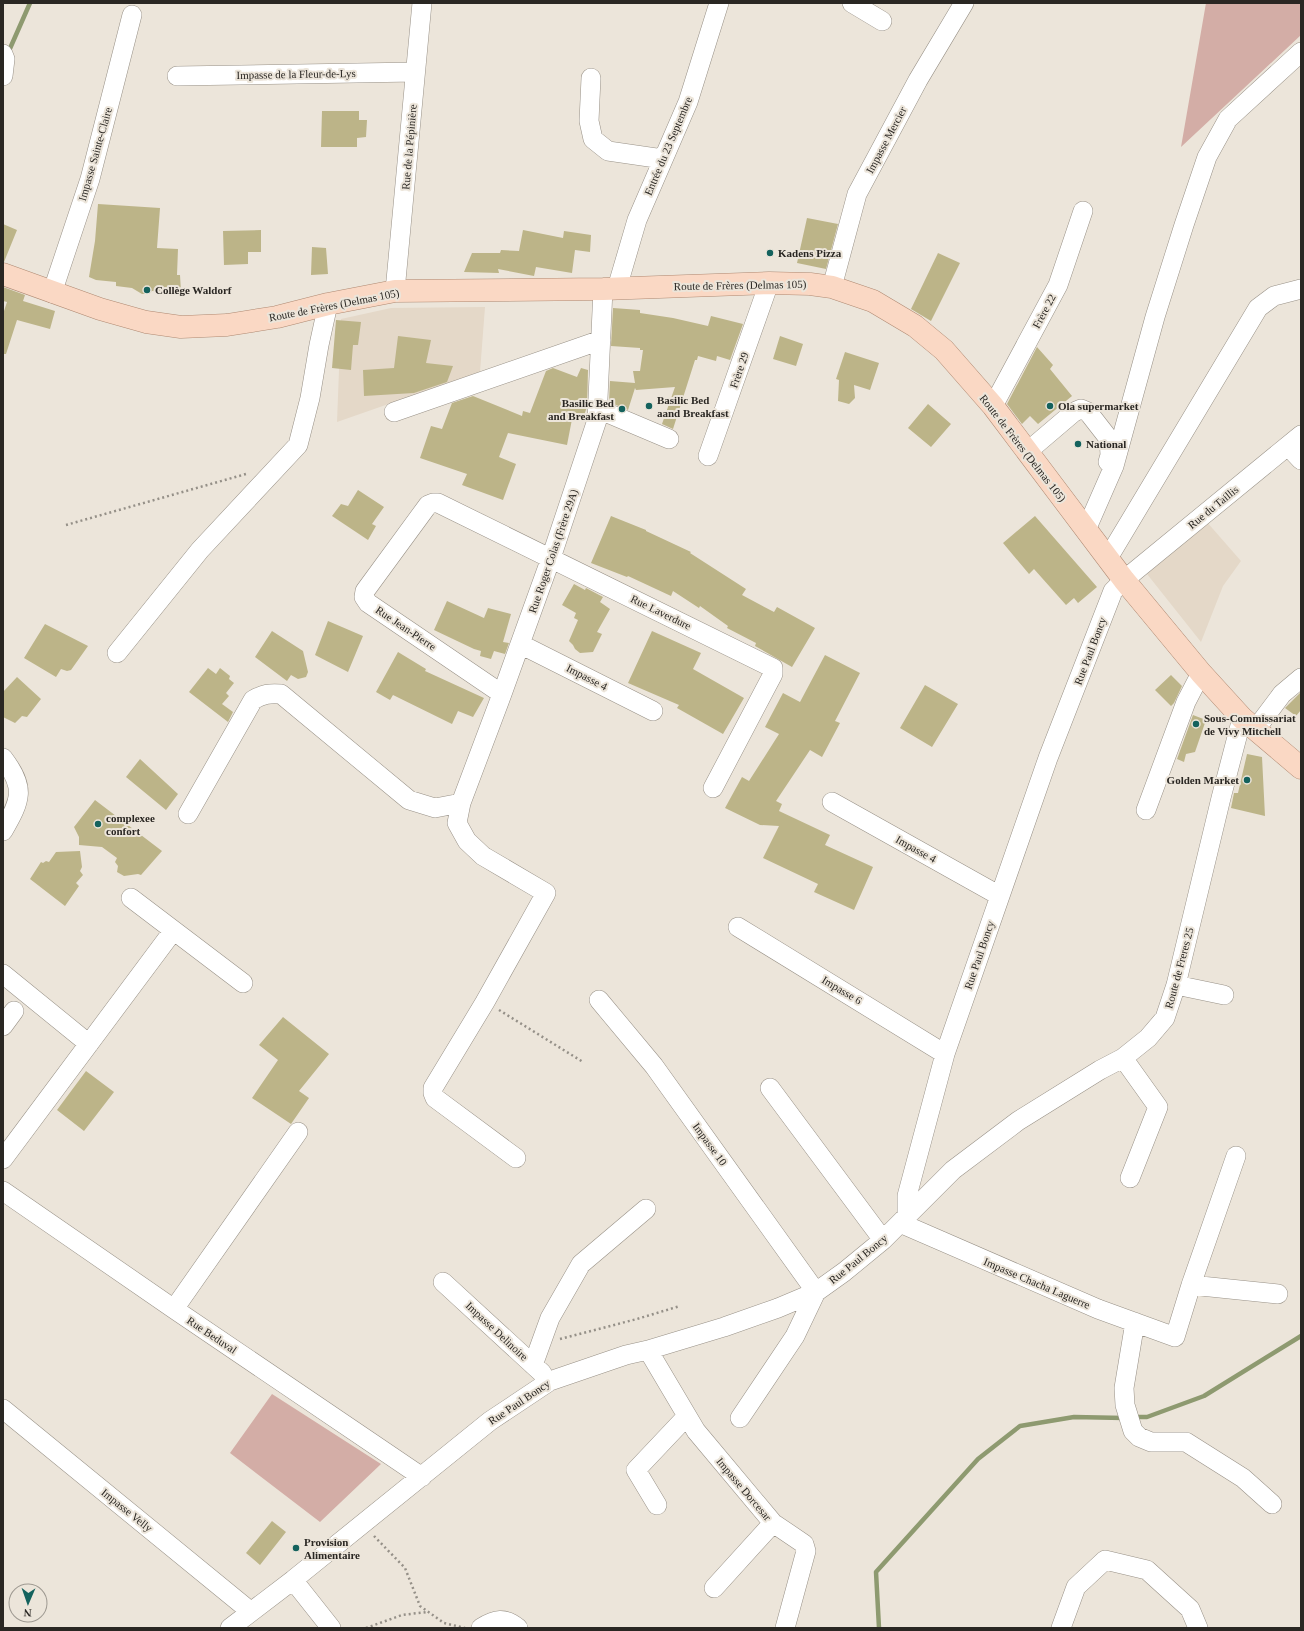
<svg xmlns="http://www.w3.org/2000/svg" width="1304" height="1631" font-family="Georgia,serif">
<rect width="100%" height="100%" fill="#ece5da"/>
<path fill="#e4d8c8" d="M485,307L480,372L337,422L341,319L391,308Z
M1206,521L1241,561L1223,586L1201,642L1147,574Z"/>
<path fill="#d3ada6" d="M1206,3H1301V35L1181,147Z
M272,1394L381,1464L320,1522L230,1453Z"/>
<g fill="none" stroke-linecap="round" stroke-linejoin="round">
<path stroke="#8e9a70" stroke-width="4.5" d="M8,53L30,3
M1134,1417H1147L1204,1396L1301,1336
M879,1628L876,1572L978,1459L1020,1426L1074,1417L1124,1418"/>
</g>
<path fill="#bcb488" d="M322,111H359V120H367L366,137L357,138V147H321Z
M98,204L160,208L157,248L178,249L177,275H180L181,292H177L173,296L167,295L165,292L152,291L148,294H142L132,288L116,286V282L96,280L89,277L95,241Z
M807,218L838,224L826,269L797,263Z
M3,224L17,230L4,262H3Z
M261,230V252H248V264L224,265L223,231Z
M523,230L563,238L564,231L591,235L590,252L575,250L572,273L536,267L534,276L498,269L499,273L464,272L472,253H500L501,250L519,251Z
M312,247L326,248L328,274L311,275Z
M938,253L960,263L931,321L911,309Z
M3,287L25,295L23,301L55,311L50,329L17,320L6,354H3V314L7,302L3,301Z
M613,308L640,310V313L673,318L708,326L711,316L743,324L730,360L717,356L716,361L698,356L697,360H695L673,429L662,424L675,387L636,390L635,388L628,410L609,402L610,381L635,383L633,371H640L643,350H640V348L611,346Z
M336,320L361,322L358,345H353L351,370L332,368Z
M398,336L431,340L426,363L453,366L447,382L414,393L364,396L363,370L394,368Z
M780,336L803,344L796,366L773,359Z
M1037,347L1053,365L1050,369L1072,396L1038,424L1030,416L1022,424L1007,404Z
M845,352L879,363L870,390L854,385L855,398L849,404L838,401L839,380L836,379Z
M553,368L577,377L581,368L588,370L587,407L583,418L573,414L567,445L508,433L499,457L516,464L503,500L462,485L467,474L420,458L431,426L442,429L452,403L473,396L522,416L523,411L530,413L546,371Z
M928,404L951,424L931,447L908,428Z
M358,490L384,507L372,524L376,526L368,540L332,516L341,504L348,506Z
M611,516L646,530V531L691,552L690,553L746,589L742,595L774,612L777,607L815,628L792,667L755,646L756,643L727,628L728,626L700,606L699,608L673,591L671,596L628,576L627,577L591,563Z
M1035,516L1097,587L1078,603L1074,598L1066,605L1034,569L1029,574L1003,543Z
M574,584L585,590L586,588L603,597L600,602L610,609L597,632L602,634L593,652L580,653L575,649L573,645L569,641L578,620L574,618L576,613L562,605Z
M447,601L484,618L488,608L511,614L503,642L509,643L505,654L494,651L491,659L480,656L481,651L474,649L434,630Z
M328,621L363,636L348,672L315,655Z
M45,624L88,646L71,670L67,671L61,669L56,677L24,658Z
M272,631L303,651L308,672L306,677L298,679L291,675L287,681L255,657Z
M652,631L701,653L693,669L744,698L723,734L677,708L679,705L628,683Z
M398,652L426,669L425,671L484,698L473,717L458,711L452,724L393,695L390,700L376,692Z
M825,655L860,673L835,721L840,723L822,757L810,750L776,801L782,804L779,811L830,835L825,845L873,867L854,910L814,892L818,884L763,858L779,826L760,825L725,808L742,777L749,781L779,734L765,727L783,693L800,702Z
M208,668L216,674L220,668L230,676L229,679L234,683L226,693L229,696L222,704L233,712L228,722L189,692Z
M1171,675L1182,686L1174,703L1171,706L1155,690Z
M17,677L41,699L27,717L22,716L15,723L3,717V692Z
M925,685L958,704L932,747L900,728Z
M1301,692V710L1296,716L1285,708Z
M1193,715L1206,720L1195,752L1186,754L1184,762L1177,759Z
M1247,754L1262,757L1265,816L1231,808L1234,793H1238Z
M140,759L178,794L166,810L126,777Z
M95,800L162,851L141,875L138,874L124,876L117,872L118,866L115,862L117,858L102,847L79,845V837L74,827Z
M80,851L82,867L80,871L83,875L76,883L79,886L65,906L30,879L41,862L43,863L46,861L49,862L56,852Z
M283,1017L329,1054L299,1091L309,1098L291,1124L252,1098L278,1060L259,1045Z
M86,1071L114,1092L84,1131L57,1110Z
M272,1521L286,1532L260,1565L246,1553Z"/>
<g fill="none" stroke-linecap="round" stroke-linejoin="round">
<g stroke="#989187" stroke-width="20">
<path id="minor" d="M852,3L882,21
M3,54L5,59L3,76
M177,76L415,72
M591,78L589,121L593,139L608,151L663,159
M832,287L857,194L918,80L964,3
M617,288L637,220L688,102L719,3
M395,291L422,3
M52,293L90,179L132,15
M993,406L1058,285L1083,211
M598,409L669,439
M394,412L601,340
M1288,446L1301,460
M1027,452L1074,412L1081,409L1088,412L1109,439L1110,455L1108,462
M708,456L769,283
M1086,530L1114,466L1155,317L1184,225L1207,157L1228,119L1301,52
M1108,558L1258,308L1274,296L1301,289
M520,644L653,711
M117,653L200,550L298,445L310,398L319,345L328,304
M502,694L368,603L364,597L365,591L428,505L433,503H438L773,668V674L713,788
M1255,730L1282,694L1301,678
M3,758C26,788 21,800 3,831
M832,802L1000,896
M1146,810L1186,702L1201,673
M188,814L253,700C263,694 270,693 281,694L409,800L435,808L461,803
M131,898L243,983
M738,927L945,1054
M3,974L89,1044
M1176,985L1224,995
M599,1000L654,1066L816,1292L795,1336L740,1418
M3,1026L14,1011
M1123,1058L1158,1107L1130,1178
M770,1088L883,1240
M516,1158L435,1098L433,1093V1088L485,1002L546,893L483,856L467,841L457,823L461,803L502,694L551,558L597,420L603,289
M3,1159L173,931
M3,1191L174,1309L422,1477
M907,1215V1196L945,1054L1048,758L1113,591L1124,580L1301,435
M900,1223L1098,1309L1175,1337L1191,1285L1278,1294
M443,1282L542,1373
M1191,1285L1236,1156
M174,1309L298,1132
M1135,1322L1124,1388L1125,1405L1133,1431L1139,1437L1151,1442H1186L1243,1478L1272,1504
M648,1350L696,1431L773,1523L804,1544L806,1551L785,1628
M533,1365L550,1318L581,1264L646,1209
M3,1409L250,1611
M657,1505L636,1470L687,1416
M293,1580L331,1628
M714,1588L773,1523
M230,1628L293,1580L490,1421L550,1381L626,1355L648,1350L724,1327L778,1308L816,1292L844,1272L883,1240L953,1170L1018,1121L1100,1070L1123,1058L1148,1038L1165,1018L1176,985L1221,798L1242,718
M481,1628C495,1619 505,1617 518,1628
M1061,1628L1076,1587L1105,1560L1147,1570L1190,1609L1198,1628"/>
</g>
<g stroke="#af8972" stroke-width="23">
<path id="major" d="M3,274L100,309L146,322L181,327L227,325L277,317L328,304L395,291L603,289L769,283L810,284L832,287L873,301L915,326L944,350L993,406L1124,580L1201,673L1242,718L1301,768"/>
</g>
<path stroke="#959088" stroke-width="2.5" stroke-dasharray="2 3" stroke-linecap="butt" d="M66,525L246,474
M499,1010L583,1062
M560,1339L637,1319L680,1306
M374,1536L405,1568L420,1606L444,1623L465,1628
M366,1628L402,1615L427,1612"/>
<use href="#minor" stroke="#fff" stroke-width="19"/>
<use href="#major" stroke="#fad8c4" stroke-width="22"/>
</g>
<g fill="#14625d" stroke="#ece5da" stroke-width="1.5">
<circle cx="770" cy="253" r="4"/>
<circle cx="147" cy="290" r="4"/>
<circle cx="649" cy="406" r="4"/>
<circle cx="1050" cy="406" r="4"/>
<circle cx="622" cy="409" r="4"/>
<circle cx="1078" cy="444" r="4"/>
<circle cx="1196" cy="724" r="4"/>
<circle cx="1247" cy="780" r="4"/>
<circle cx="98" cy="824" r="4"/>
<circle cx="296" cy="1548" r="4"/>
</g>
<g text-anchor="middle" stroke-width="4" stroke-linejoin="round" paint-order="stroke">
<g font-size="11" fill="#2a2723" stroke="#ece5da">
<text transform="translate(296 74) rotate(-1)" y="4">Impasse de la Fleur-de-Lys</text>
<text transform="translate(886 140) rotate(-62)" y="4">Impasse Mercier</text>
<text transform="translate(668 146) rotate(-67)" y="4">Entrée du 23 Septembre</text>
<text transform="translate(409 147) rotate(-85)" y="4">Rue de la Pépinière</text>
<text transform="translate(95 154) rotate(-74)" y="4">Impasse Sainte-Claire</text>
<text transform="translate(740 285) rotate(-1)" y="4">Route de Frères (Delmas 105)</text>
<text transform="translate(334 305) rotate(-11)" y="4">Route de Frères (Delmas 105)</text>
<text transform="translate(1044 311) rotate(-62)" y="4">Frère 22</text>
<text transform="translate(739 370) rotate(-71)" y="4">Frère 29</text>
<text transform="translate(1023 448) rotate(52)" y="4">Route de Frères (Delmas 105)</text>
<text transform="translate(1213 507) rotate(-39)" y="4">Rue du Taillis</text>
<text transform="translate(553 551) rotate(-71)" y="4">Rue Roger Colas (Frère 29A)</text>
<text transform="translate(661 612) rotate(26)" y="4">Rue Laverdure</text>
<text transform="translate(406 628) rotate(34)" y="4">Rue Jean-Pierre</text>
<text transform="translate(1090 651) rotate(-69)" y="4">Rue Paul Boncy</text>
<text transform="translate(587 677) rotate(27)" y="4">Impasse 4</text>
<text transform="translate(916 849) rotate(29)" y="4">Impasse 4</text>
<text transform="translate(979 955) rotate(-71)" y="4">Rue Paul Boncy</text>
<text transform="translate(1179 968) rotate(-75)" y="4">Route de Freres 25</text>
<text transform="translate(842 990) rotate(31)" y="4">Impasse 6</text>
<text transform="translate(710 1144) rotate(54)" y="4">Impasse 10</text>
<text transform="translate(858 1259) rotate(-39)" y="4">Rue Paul Boncy</text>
<text transform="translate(1037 1283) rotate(23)" y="4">Impasse Chacha Laguerre</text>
<text transform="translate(497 1331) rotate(43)" y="4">Impasse Delinoire</text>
<text transform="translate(212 1335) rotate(34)" y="4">Rue Beduval</text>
<text transform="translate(519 1402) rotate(-34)" y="4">Rue Paul Boncy</text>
<text transform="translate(744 1489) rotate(50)" y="4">Impasse Dorcesar</text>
<text transform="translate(127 1510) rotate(39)" y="4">Impasse Velly</text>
</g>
<g font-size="11" font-weight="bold" fill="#2a2723" stroke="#ece5da" text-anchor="start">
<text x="778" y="257">Kadens Pizza</text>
<text x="155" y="294">Collège Waldorf</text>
<text x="657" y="404">Basilic Bed<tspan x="657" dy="13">aand Breakfast</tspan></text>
<text x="614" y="407" text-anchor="end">Basilic Bed<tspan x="614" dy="13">and Breakfast</tspan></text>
<text x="1058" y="410">Ola supermarket</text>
<text x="1086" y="448">National</text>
<text x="1204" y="722">Sous-Commissariat<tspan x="1204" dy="13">de Vivy Mitchell</tspan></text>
<text x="1239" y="784" text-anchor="end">Golden Market</text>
<text x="106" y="822">complexee<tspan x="106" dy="13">confort</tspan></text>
<text x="304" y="1546">Provision<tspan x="304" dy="13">Alimentaire</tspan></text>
</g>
</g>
<rect width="1304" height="1631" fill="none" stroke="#2a2723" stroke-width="8"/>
<g transform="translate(28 1603) rotate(182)"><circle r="19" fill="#ece5da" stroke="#9e9991"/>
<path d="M0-3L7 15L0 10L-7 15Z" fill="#14625d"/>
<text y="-6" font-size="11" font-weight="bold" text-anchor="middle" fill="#2a2723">N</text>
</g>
</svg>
